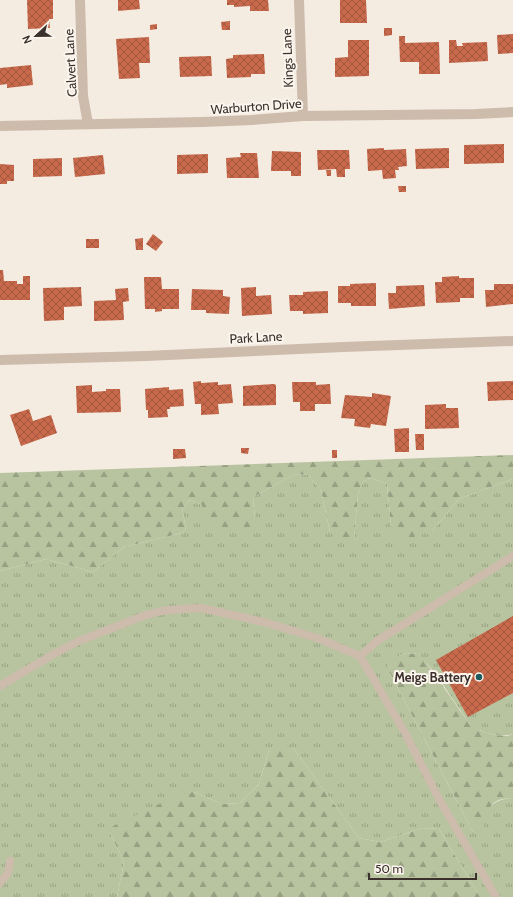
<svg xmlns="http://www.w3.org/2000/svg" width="513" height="897" font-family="Cabin,sans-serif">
<defs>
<pattern id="grass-tufts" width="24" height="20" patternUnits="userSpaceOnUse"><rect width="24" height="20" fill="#b8c4a0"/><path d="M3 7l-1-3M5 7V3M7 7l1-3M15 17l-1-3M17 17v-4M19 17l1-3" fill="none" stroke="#97a083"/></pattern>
<pattern id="forest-firs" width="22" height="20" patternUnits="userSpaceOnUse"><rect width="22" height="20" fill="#b8c4a0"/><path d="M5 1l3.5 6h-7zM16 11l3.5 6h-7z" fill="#97a083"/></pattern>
<pattern id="building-cross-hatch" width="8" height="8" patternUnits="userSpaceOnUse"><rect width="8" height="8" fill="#c8694b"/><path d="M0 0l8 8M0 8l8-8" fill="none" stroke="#a4573f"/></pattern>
</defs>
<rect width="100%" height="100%" fill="#f4ebe1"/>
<path fill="url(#grass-tufts)" d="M295,474L308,475L321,490L330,532L354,541L358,494L363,482L371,478L387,484L391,526L432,531L459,499L513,479V734C500,738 480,733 470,724C466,720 464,715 461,711C447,692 435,670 418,654L406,653L399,656L390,673L473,832C484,815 490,797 513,799V897H480L439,829L422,828L380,842L359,838L293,748L269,750L259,784L240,803L222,804L194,792L110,833L124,862L117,897H0V571L46,559L93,572L124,547L182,533L186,528L182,509L190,500L202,505L255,520L253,497Z"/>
<path fill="url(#forest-firs)" d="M513,455V479L459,499L432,531L401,541L395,538L391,526L387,484L371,478L363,482L358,494L354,541L345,545L330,532L321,490L308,475L295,474L253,497L255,520L252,527L225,531L208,526L202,505L190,500L182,509L186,528L182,533L124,547L93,572L46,559L0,571V473Z
M406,653L418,654L423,658L469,723L481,731L495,735L507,736L513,734V799C491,797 488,808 484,826L479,831L473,832L390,673L387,666L390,660Z
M284,745L293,748L359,838L380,842L422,828L439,829L480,897H117L124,862L110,833L113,826L180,794L194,792L222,804L240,803L259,784L269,750Z"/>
<path fill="url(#building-cross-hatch)" d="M27,0H53V19H49L50,28L28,29Z
M118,0H139L140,9L118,11Z
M227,0H268L269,11H250V6L234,7V5H227Z
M340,0H366L367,23H340Z
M230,21V30H222L221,22Z
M157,24V29L150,30V25Z
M384,28H392V35L384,36Z
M513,34V53L498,54L497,35Z
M399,36H405V43L439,42L440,74H419V62H400Z
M149,37L150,63H139L140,78L119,79L116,39Z
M348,40H369V76L335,77V58L348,57Z
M449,40H456L457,46H463L462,43L487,42L488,61L449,63Z
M264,54L265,74H251V77L227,78L226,59L233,58V55Z
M211,56L212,76L180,77L179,57Z
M31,65L33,85L7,88V84L0,85V68Z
M504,144V163L464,164V145Z
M384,148V150L406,149L407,166L398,167L399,170H395L396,178L383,179L382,170L368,171L367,149Z
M449,148V168L416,169L415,149Z
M317,150H349L350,169H345V177H337L336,169L318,170Z
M272,151L301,152V176H291V171H271Z
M240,153H257L259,178H227L226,158L241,157Z
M208,154V173L177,174V155Z
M103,155L105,174L75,177L73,158Z
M62,158V176L33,177V159Z
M0,164L14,165V181H7V184H0Z
M326,170H331V176H327Z
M398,186H406V192H399Z
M153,234L163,242L156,251L146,244Z
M143,238V250H136L135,239Z
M86,239H99V248H86Z
M0,270H3L4,281H17V284H23V276H30V300H0Z
M459,276V278H474V298H460V302L436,303L435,282H442V277Z
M144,277H161L162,289H179V309H162V311L155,312V309H145Z
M376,283V306H351V303H338V286H350V284Z
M494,284H513V304L486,307L485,290H494Z
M424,285L425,306L389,309L388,293H396V286Z
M81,287L82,306L64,307V320L44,321L43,288Z
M256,287V296L271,295L272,314L242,316L241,288Z
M128,288L129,301L123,302L124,320L94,321V301L116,300L115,289Z
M192,289L223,290V296L230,297L229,314L206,313V310H191Z
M328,291V313L303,314V311H290L289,295H303V292Z
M201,381V383L218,382V385L231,384L233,403L218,404L219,414L201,415V404H195L193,382Z
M513,381V400L488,401L487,382Z
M292,382H316V385L330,384L331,404H315V411H300V402H293Z
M274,384L276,385V405L243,406V386Z
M92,385V392L106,391V389H120L121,412L77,413L76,386Z
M169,387V390L183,389L184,406L170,407V409H167L168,417L148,418V410H146L145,389Z
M372,393L391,396L386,426L371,424L370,428L354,426L355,419L341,418L345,395L372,397Z
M446,404V408H458L459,428L425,429V405Z
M29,409L33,421L51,415L57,433L21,446L10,415Z
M409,428V452H395L394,429Z
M415,434H424V450H416Z
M241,448H249L248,454L241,453Z
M173,449H185L186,458L173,459Z
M332,450H337V458H332Z
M513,616V693L468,717L436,660Z"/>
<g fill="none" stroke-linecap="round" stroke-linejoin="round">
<path stroke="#cdbbac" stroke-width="8" d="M360,656L377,641L513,556
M0,686L52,655L79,641L143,616L162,611L181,609L201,608L264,622L317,638L360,656L404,731L439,799L496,897
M0,883L8,873L10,861"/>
<path stroke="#cdbbac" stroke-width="10" d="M80,0L83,96L88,124
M299,0L303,116
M0,126L202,122L252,120L303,116L476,114L513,112
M0,360L146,356L343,347L513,341"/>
</g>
<circle fill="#1f5a5e" stroke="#fbf5ee" stroke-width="1.5" cx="479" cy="677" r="4"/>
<g text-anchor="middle" stroke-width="4" stroke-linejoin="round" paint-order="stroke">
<g font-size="13" fill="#3b302b" stroke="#fbf5ee">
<text transform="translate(287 58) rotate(-92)" y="5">Kings Lane</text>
<text transform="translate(70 63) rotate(-93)" y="5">Calvert Lane</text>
<text transform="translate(256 106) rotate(-4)" y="5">Warburton Drive</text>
<text transform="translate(256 337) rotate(-3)" y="5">Park Lane</text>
</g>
<g font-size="13" font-weight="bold" fill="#3b302b" stroke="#fbf5ee" text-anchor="end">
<text x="471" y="682">Meigs Battery</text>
</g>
</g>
<g transform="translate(36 36) rotate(248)" stroke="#fbf5ee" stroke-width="3" paint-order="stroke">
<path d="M0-3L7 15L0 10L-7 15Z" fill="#3b302b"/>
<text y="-6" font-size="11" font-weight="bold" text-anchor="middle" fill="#3b302b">N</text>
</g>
<path d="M369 873v6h107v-6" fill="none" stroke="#3b302b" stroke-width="2"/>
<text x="375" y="873" font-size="12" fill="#3b302b" stroke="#fbf5ee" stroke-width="3" paint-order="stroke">50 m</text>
</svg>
